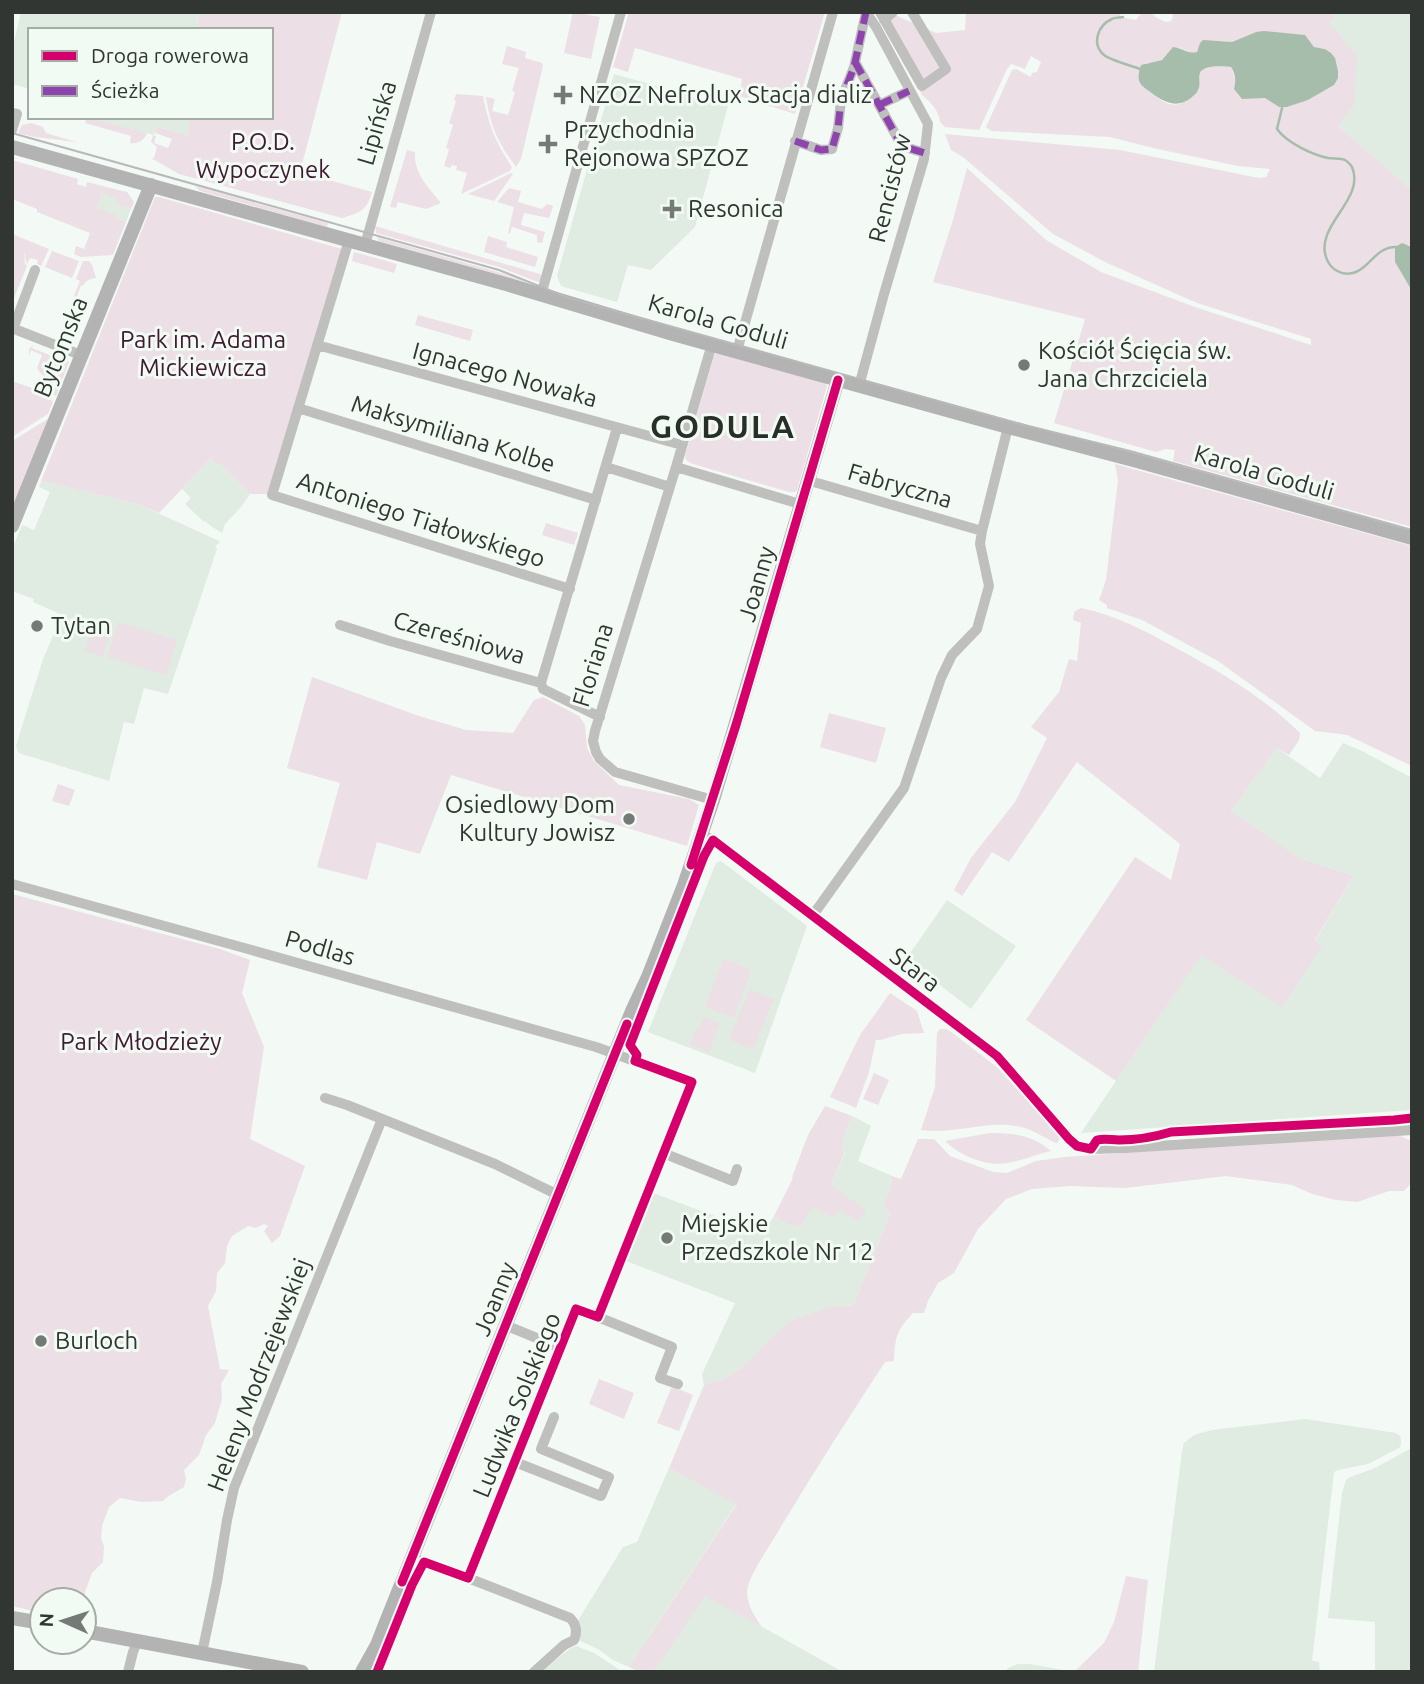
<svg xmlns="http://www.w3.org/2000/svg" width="1424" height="1684" font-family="Ubuntu,sans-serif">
<rect width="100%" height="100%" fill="#f3f9f4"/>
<path fill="#e0ebe2" d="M21,12H199L198,30H30V89L12,84V51Z
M1336,12H1412V190L1338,126L1330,24Z
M614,74L728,106L695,227L651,270L628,265L617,302L561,286L557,276Z
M87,117H190L188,135L157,127L154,135Z
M102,193L118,199L116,204L131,209L126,222L97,208Z
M211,458L219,463L250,494L241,507L225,524L222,533L212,527L205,521L204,522L185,504L191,498L182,489Z
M41,481L138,504L219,541V544L215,545L217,549L168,694L144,688L134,724L124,722L109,781L19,753L16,746L43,659L62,615L33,602L34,599L12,591V549L22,525L34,530L50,492L39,487Z
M1343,743L1362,751L1412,778V1110L1081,1133L1201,954L1322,947L1315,941L1353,876L1300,858L1231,811L1277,748L1320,778Z
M721,861L807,926L755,1073L648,1032L716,863Z
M947,900L1016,946L971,1009L906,959Z
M852,1116L871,1126L858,1161L892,1176L891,1187L883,1204L890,1214L854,1304L802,1317L776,1333L741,1368L725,1378L704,1385L702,1374L735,1303L626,1261L653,1193L763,1234L774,1216L787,1224H793L813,1206L834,1217L847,1198L831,1185L845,1152L842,1150L841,1146Z
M1305,1419L1396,1433L1400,1436L1401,1440V1445L1399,1448L1368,1464L1338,1470L1334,1472L1312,1661L1319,1662L1320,1672H1154L1182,1451L1184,1443L1194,1435L1212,1430Z
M1412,1448V1672H1375V1622L1328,1618L1342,1493L1346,1480L1350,1477L1373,1469Z
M669,1468L737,1503L629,1667L613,1660L598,1649L578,1640L574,1627L623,1547L637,1542Z
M705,1595L843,1672H654Z
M576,1646L594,1653L623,1672H540L571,1648Z
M1018,1664H1030L1074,1672H1005L1008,1668Z"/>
<path fill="#ecdfe6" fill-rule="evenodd" d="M199,12H342L300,172L372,192C367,211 359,213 342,218L179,174L151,158H154L157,147L151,142L153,135L156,136L154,143L168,148L172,139L155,133L157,127L188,135L190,117H271V30H198Z
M573,12L600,17L591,59L564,53Z
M629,12H825L795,114L739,96L742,79L635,48L628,72L613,67Z
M880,12H888L936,33L965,30L966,12H1120V17L1136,20C1140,14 1143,12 1150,12L1157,18L1166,22L1171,21L1173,17L1172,12H1336L1330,24L1357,56L1354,105L1338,126L1412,190V247L1409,245L1395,247C1394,268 1403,273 1412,291V527L1173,461L1175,450L1166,449L1156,452L1054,423L1085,319L933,282L953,220L967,168L1046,240L1101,272L1195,307L1311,345V339L1197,303L1105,262L1053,234L963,157L951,150L945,134L1120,150L1259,178L1266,177L1270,169L1238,166L1153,148L1110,137L991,131L986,127L1012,70L1016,69L1031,77L1032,73L1037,72L1041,62L1031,56L1025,69L1011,64L1007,69L979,130L945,127L940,122C939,111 931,102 922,95ZM1256,32L1305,35L1314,47L1325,49L1335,58L1338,71V78L1334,85L1308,100L1287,107H1279L1265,98H1258L1236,81L1231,67C1223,66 1206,65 1201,71C1198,75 1199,85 1199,90C1193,94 1186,101 1179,104C1166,108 1153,93 1143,87L1146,63C1161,63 1169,56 1180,48L1193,53L1197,52L1201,43L1214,41L1232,42Z
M507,46L526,52L525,58L542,63L543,66L521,159L516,167C498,142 491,128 486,97L495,99L492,111L508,115L515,92L512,91L519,68L502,64Z
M456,94L483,96C489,126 495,141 512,167L510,171L461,194L467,173L456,170L457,166L452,165L450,168L444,166L449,149L446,148L453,125L449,123L456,101L454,100Z
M87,117L147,133C144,141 138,144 130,143L131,136L85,123Z
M31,123L43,127L46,133L76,142L35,137L18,133L22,125Z
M407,150L415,152C414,174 428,187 441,203L426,209L398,202L396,208L390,207Z
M12,160L78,179L77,184L86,187L87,182L127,192L134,202L131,209L116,204L117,199L102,193L97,208L116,215L115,217L126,222L113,255L81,257L74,254L76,246L84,249L90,233L37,212V209L12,199Z
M511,173L513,174L494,201L468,194Z
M195,186L328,223L327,227L200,191Z
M509,188L521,191L518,202L542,209L547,204L553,206L549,218L524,213L521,225L545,232L542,243L537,242V235L512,227L510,233H508L514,207L497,202Z
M155,197H159L342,249L268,494H250L219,463L217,464L211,458L159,513L138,504L41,481Z
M375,226L543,275L541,281L538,282L499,267L376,233Z
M12,234L49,249L41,266L37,264L38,260L30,258L27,264L24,252L25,264L27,266L12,303Z
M488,236L507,242L506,247L538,257L535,267L484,252Z
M377,237L508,275L529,283L379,241Z
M52,251L79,261L72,278L45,267Z
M354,252L397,264L394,273L352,261Z
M83,261H89L92,265L96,278C89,279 86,280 83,286L81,285L74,304L75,297L74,296L80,281L76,279Z
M418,315L473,330L470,341L415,325Z
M33,345L32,348L62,360L64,355L69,362L56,396L52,394L55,382C47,379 42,376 37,368L42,355L31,350L29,356V349Z
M717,352L825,382L827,386L797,490L795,492H789L693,464L686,460L685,456L714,356Z
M12,381L46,393L53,402L48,414L12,437Z
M51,417L12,513V441Z
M1115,464L1412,546V766L1347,735L1315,731L1218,661L1142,620L1107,608V605L1099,600L1106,580L1118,480Z
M546,523L578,533L574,545L542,535Z
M1081,608C1115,615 1146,631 1176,648C1219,671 1265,698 1300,733L1299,740L1289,755L1277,748L1231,811L1300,858L1353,876L1315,940L1322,947L1282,1007L1201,955L1116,1081L1026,1020L1135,857L1171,880L1180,844L1077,762L1009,862L992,852L962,896L954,890L971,858L1015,802L1047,738L1031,727L1059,692L1069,659L1077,661L1081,623L1073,620L1074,612Z
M94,621L112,627L103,656L85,651Z
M118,622L177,640L166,675L107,657Z
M312,677L419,716L466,730L513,733L534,700L543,697L579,716L585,725L587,748L594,761L619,785L689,799L699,805L687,846L451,775L420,854L377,842L367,880L317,867L340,783L287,768Z
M829,713L886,728L876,763L820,747Z
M58,784L75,790L69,806L52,801Z
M12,894L220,949L250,960L242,993L264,1047L250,1139L305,1166L280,1236L272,1243L264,1231L268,1226L264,1224L256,1228L248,1226L232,1236L227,1246L225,1263L217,1273L216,1291L208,1306L220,1369L229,1370L221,1384L222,1399L215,1423L206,1435L199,1455L184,1470L186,1479L184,1487C179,1490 166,1497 163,1501L141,1502L120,1498L109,1507L102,1526L101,1538L104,1546L103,1562L92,1573L82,1600H42V1613L12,1606Z
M723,959L751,970L734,1018L705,1007Z
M749,990L774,999L753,1049L729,1040Z
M890,993L917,1011L924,1033L902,1034L880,1040H876L869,1072L856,1108L830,1097L860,1035Z
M704,1017L720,1023L709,1052L690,1044L696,1029L699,1030Z
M940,1029H946L950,1031L998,1068L1054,1130L1059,1136V1141L1056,1143C1044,1138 1034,1130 1021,1127C988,1119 955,1135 921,1130L935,1087L937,1033Z
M874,1073L889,1080L878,1105L863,1099Z
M825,1106L852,1116L841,1146L843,1147L842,1150L845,1151L831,1185L866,1210L859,1221L839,1210L834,1218L813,1207L800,1226L787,1224L774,1216L793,1178L792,1177L808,1135Z
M990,1133C1013,1133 1033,1135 1051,1151C1036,1154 1022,1161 1007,1163C986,1167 959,1155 945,1141Z
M1391,1135H1398L1412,1141V1182L1404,1191H1389L1357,1202L1336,1200L1312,1194L1292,1185L1226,1176L1125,1188L1070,1186L1032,1189L1006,1199L978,1229L954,1273L938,1283L928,1301L924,1313H913C897,1330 895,1336 894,1361L885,1362C848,1419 811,1476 776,1535C768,1549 748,1576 747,1592C747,1605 755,1617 762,1627L705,1596L654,1672H639L629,1667L737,1504L669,1468L704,1385L725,1378L741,1368L776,1333L791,1321L827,1308L848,1306L854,1304L890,1214L883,1204L891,1187L892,1176L901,1179L918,1139H934L950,1156L993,1172L1007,1173L1036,1161L1065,1157Z
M599,1379L634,1393L624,1419L589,1404Z
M672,1386L693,1395L679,1431L657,1423Z
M1126,1576L1148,1580L1138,1672H1074L1104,1643L1114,1622Z"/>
<path fill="#a7bdab" d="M1264,31L1305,35L1314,47L1325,49L1331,53L1335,58L1338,71V78L1334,85L1308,100L1287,107H1279L1265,98L1242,99L1234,89C1236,81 1236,75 1231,67C1223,66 1203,65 1200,73C1198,78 1201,85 1198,90C1198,92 1192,97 1191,98C1174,111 1160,99 1146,89C1136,82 1138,75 1141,65L1162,60L1173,47C1182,48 1188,54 1197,52L1200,43L1203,40L1232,42L1256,32Z
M1402,243L1412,247V291L1395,262V247Z"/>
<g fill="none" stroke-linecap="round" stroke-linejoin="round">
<path stroke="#a7bdab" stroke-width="2.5" d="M1123,17C1122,17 1113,18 1112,19C1098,25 1091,44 1104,55C1110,60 1132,66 1140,69
M1283,104L1277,129C1287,143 1313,155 1328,158C1334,159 1340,158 1345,160C1347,161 1351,165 1352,167C1366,199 1315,225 1326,257C1330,270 1343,277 1356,272C1371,266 1376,247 1396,247"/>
<path stroke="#bfbfbe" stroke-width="10" d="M880,12L922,86L946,69L912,12
M884,20L893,12
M855,62L902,146L925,153
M879,105L909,91
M12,113L17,114L12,130
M795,141L821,150L832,149L838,128L841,100L854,67L866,12
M349,240L272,495L570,589
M365,245L431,12
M541,295L621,12
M12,328L83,356
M13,329L35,270
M712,344L676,467L800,504
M317,345L682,445
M737,351L833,12
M859,386L884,294L924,159L928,124L876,27L866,12
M298,408L596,500
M606,467L670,487
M676,467L595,731L593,741L596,752L600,759L615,772L713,800
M807,480L982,531
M340,625L390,641L541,683L543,689L600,717
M541,683L617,428
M701,834L713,840L729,852L997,1056L1069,1139L1077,1146L1091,1149L1126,1148L1412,1130
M12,884L248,949L596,1047L692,1082L598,1317L576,1309L468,1578
M813,915L904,788L941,678L952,655L977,629L989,586L980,544L982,531L1008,427
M325,1098L347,1105L495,1164L558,1195
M663,1153L733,1181L737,1169
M598,1317L672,1347L660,1378L678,1384
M505,1325L561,1348
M515,1462L601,1496L609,1477L541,1449L554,1417
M412,1558L468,1578L570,1618C576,1624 578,1631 574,1640L564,1645L534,1672
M202,1653L217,1582L227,1520L234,1488L382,1119
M128,1672L133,1652L137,1642"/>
<path stroke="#b4b3b3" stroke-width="14" d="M12,147L506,284L673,334L1008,427L1137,461L1412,538
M12,526L151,185
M12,1618L42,1623
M84,1631L302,1672
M362,1672L377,1645L386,1622L632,1011L648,977L684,885L713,800L838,380"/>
<path stroke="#b8b9b8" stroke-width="2" d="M12,133L499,270L569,298L1028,426L1130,451L1412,530"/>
<path stroke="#8e44ad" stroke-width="7" stroke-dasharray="14 7" stroke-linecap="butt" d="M855,62L902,146L925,153
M879,105L909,91
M795,141L821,150L832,149L838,128L841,100L854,67L866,12"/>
<g stroke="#f1fbf3" stroke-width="13">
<path id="cycleway" d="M691,865L736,725L838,380
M402,1582L627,1024
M377,1672L412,1585L424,1562L468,1578L576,1309L598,1317L692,1082L635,1061L637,1055L630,1045L704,856L713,840L997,1056L1069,1139L1077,1146L1091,1149L1097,1140C1105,1138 1111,1140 1119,1140C1137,1140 1154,1137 1171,1132L1394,1120L1412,1118"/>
</g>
<use href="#cycleway" stroke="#d6006c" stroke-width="9"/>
</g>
<g fill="#767a77" stroke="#f1fbf3" stroke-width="2.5">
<path d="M559.5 84.5h7v7h7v7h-7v7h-7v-7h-7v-7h7z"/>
<path d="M544.5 133.5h7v7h7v7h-7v7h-7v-7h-7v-7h7z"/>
<path d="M668.5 198.5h7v7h7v7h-7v7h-7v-7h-7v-7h7z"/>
<circle cx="1024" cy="365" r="7"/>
<circle cx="37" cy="626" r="7"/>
<circle cx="629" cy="819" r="7"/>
<circle cx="667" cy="1238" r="7"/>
<circle cx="41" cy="1341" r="7"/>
</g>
<g text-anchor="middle" stroke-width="6" stroke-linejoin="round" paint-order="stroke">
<g font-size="24" fill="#323633" stroke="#f1fbf3" text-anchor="start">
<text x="579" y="103">NZOZ Nefrolux Stacja dializ</text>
<text x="564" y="138">Przychodnia<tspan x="564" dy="28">Rejonowa SPZOZ</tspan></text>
<text x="688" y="217">Resonica</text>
<text x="1038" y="359">Kościół Ścięcia św.<tspan x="1038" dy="28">Jana Chrzciciela</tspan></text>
<text x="51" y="634">Tytan</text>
<text x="615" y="813" text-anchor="end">Osiedlowy Dom<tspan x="615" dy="28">Kultury Jowisz</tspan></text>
<text x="681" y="1232">Miejskie<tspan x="681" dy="28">Przedszkole Nr 12</tspan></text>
<text x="55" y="1349">Burloch</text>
</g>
<g font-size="24" fill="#323633" stroke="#f1fbf3">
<text transform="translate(377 123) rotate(-74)" y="8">Lipińska</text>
<text transform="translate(890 188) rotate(-76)" y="8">Rencistów</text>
<text transform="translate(718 322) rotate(16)" y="8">Karola Goduli</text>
<text transform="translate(61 347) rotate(-68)" y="8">Bytomska</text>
<text transform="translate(505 375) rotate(15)" y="8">Ignacego Nowaka</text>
<text transform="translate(453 434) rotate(17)" y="8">Maksymiliana Kolbe</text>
<text transform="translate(1264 473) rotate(16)" y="8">Karola Goduli</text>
<text transform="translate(900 486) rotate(16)" y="8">Fabryczna</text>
<text transform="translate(421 520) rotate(18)" y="8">Antoniego Tiałowskiego</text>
<text transform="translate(757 584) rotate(-74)" y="8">Joanny</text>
<text transform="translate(459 638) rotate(16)" y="8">Czereśniowa</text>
<text transform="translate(593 665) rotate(-73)" y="8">Floriana</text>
<text transform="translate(320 948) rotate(16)" y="8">Podlas</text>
<text transform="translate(915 970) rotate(37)" y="8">Stara</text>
<text transform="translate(495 1299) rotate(-68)" y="8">Joanny</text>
<text transform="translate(259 1375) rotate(-69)" y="8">Heleny Modrzejewskiej</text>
<text transform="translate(517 1405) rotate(-68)" y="8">Ludwika Solskiego</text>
</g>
<g font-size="24" fill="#421834" stroke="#f1fbf3">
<text x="263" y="150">P.O.D.<tspan x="263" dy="28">Wypoczynek</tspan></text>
<text x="203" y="348">Park im. Adama<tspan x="203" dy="28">Mickiewicza</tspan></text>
<text x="141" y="1050">Park Młodzieży</text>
</g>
<g font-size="32" font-weight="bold" letter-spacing="2" fill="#282f29" stroke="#f1fbf3">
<text x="723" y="438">GODULA</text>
</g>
</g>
<rect width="1424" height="1684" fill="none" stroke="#323633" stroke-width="28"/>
<rect x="28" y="28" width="245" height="91" fill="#f1fbf3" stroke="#a5aca6" stroke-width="2"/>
<rect x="42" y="51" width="35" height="10" fill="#d6006c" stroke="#a5aca6" stroke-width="2"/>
<text x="91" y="63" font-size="21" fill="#323633">Droga rowerowa</text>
<rect x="42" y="86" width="35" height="10" fill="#8e44ad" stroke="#a5aca6" stroke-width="2"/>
<text x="91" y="98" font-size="21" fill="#323633">Ścieżka</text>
<g transform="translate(63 1621) rotate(273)"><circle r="33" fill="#f1fbf3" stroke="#a5aca6" stroke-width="2"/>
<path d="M0-5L12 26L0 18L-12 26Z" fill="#767a77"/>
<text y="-10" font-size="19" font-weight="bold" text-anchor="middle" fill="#323633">N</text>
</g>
</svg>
